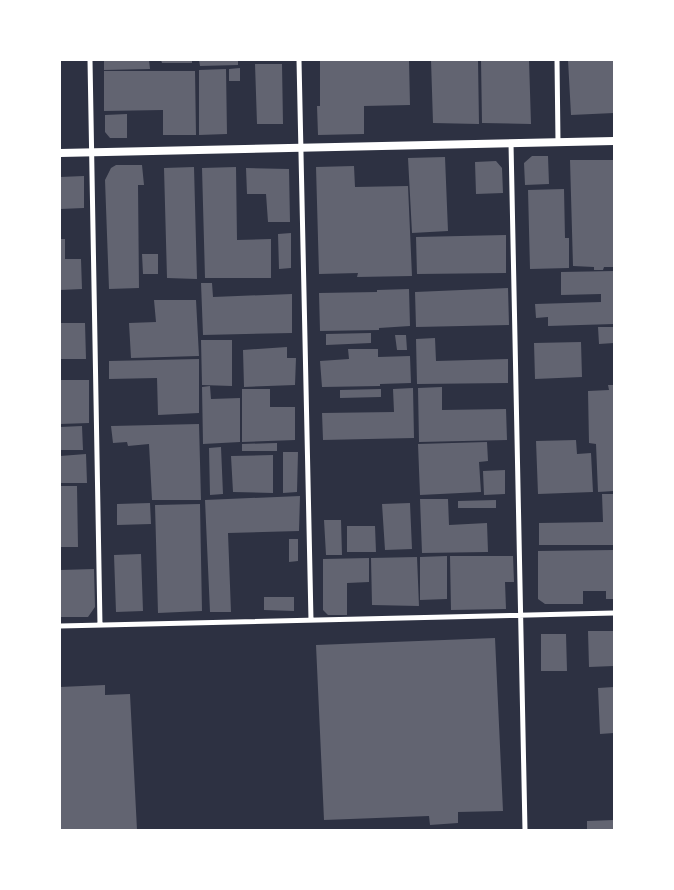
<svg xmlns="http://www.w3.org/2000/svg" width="674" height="890" font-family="Lato,sans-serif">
<rect width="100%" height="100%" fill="#2d3142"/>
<path fill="#626471" d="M104,60H149L150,69L104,70Z
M161,60H192V63H162Z
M199,60H238V65L200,66Z
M320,60H409L410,105L364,106V134L318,135L317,106H320Z
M431,60H478L479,124L433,123Z
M481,60H529L531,124L482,123Z
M568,60H614V113L571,115Z
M255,64H282L283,124H257Z
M240,68V81H229V69Z
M226,69L227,134L199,135V70Z
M104,71H195L196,135H163V110L104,111Z
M127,114V138H110L105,132V115Z
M532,156H548L549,184L525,185L524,163Z
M445,157L448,231L412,233L408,158Z
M570,160H613L614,267H604L603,270H594V267L573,266Z
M496,161L502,168L503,193L476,194L475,162Z
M116,165H142L144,185H138L139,288L109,289L105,180L111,168Z
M354,166L355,187L408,186L412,276L357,277L358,273L319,274L316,167Z
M194,167L197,279L167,278L164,168Z
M236,167L237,240L271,239V278H205L202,168Z
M246,168L289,169L290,222H268L266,194H247Z
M84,176V208L60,209V177Z
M564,189L565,238H569V268L530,269L528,190Z
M291,233V268L279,269L278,234Z
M506,235V273L417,274L416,237Z
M60,239H65V259H81L82,289L60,290Z
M142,254H158V274H143Z
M614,271V324L548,326V317L536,318L535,304L601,302V294L561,295V272Z
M201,283H212L213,297L292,294V333L203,335Z
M508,288L509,325L416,327L415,292Z
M409,289L410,326L379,328V330L320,331L319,293L377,292V290Z
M154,300H196L199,356L131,358L129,323L156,322Z
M60,323H85L86,359H60Z
M598,327H614V343L599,344Z
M371,333V343L326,345V334Z
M395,335H406L407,350H397Z
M435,338L436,361L508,359V383L417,384L416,339Z
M201,340H232V386L202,385Z
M581,342L582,377L535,379L534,343Z
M287,347V358H296L295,385L244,387L243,350Z
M348,349H378V357L410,356L411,383L380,384V386L322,387L320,361L349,359Z
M199,359V413L158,415L157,378L109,379V361Z
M60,380H89V423L60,424Z
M608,385H614V491L598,492L596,444L589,443L588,391L609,390Z
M210,386L211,399L240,398V442L203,444L202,387Z
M442,387V410L506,409L507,440L419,442L418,388Z
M413,388L414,438L323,440L322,413L394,412L393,389Z
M242,389H270V407H295V440L242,442Z
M381,389V397L340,398V390Z
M199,424L201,500H152L149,444L128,446L127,442L113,443L111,426Z
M82,426L83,450H60V427Z
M576,440L577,454L591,453L593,492L538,494L536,441Z
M487,442L488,461L479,462L481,492L420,495L418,444Z
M277,443V451H242V444Z
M221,447L223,494L210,495L209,448Z
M283,452H298L297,492L283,493Z
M86,454L87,483H60V456Z
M273,455V493L233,492L231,456Z
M505,470V494L484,495L483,471Z
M60,486H77L78,547H60Z
M602,494H614V545H539V523L603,522Z
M300,496L299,531L228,533L231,612H210L205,500Z
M420,499H448L449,525L487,523L488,552L422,553Z
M496,500V508H458V501Z
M150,503L151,524L117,525V504Z
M410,503L412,549L385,550L382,504Z
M200,504L202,611L158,613L155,505Z
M324,520H341L342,555H326Z
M347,526H375L376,552H347Z
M289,539H298V561L289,562Z
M614,550V599H606V591H583V604H545L538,599V551Z
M141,554L143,611L116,612L114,555Z
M447,556V599L420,600V557Z
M450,556H513L514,582H505L506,609L451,610Z
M417,557L419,606L372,605L371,558Z
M369,558V582L347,583V615H328L323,610V559Z
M94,569L95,607L88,617H60V570Z
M264,597H294V611L264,610Z
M588,631H614V666L589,667Z
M541,634H566L567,671H541Z
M495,638L503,811L458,812V823L430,825L429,816L324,820L316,645Z
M105,685V695L130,694L137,830H60V687Z
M614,687V733L600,734L598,688Z
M614,820V830H587V821Z"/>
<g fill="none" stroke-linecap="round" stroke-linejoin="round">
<path stroke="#fff" stroke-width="5" d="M90,60L100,625
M299,60L311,620
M557,60L558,142
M511,143L525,830
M60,626L614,613"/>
<path stroke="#fff" stroke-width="8" d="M60,153L614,141"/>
</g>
<rect width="674" height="890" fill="none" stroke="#ffffff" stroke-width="122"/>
</svg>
